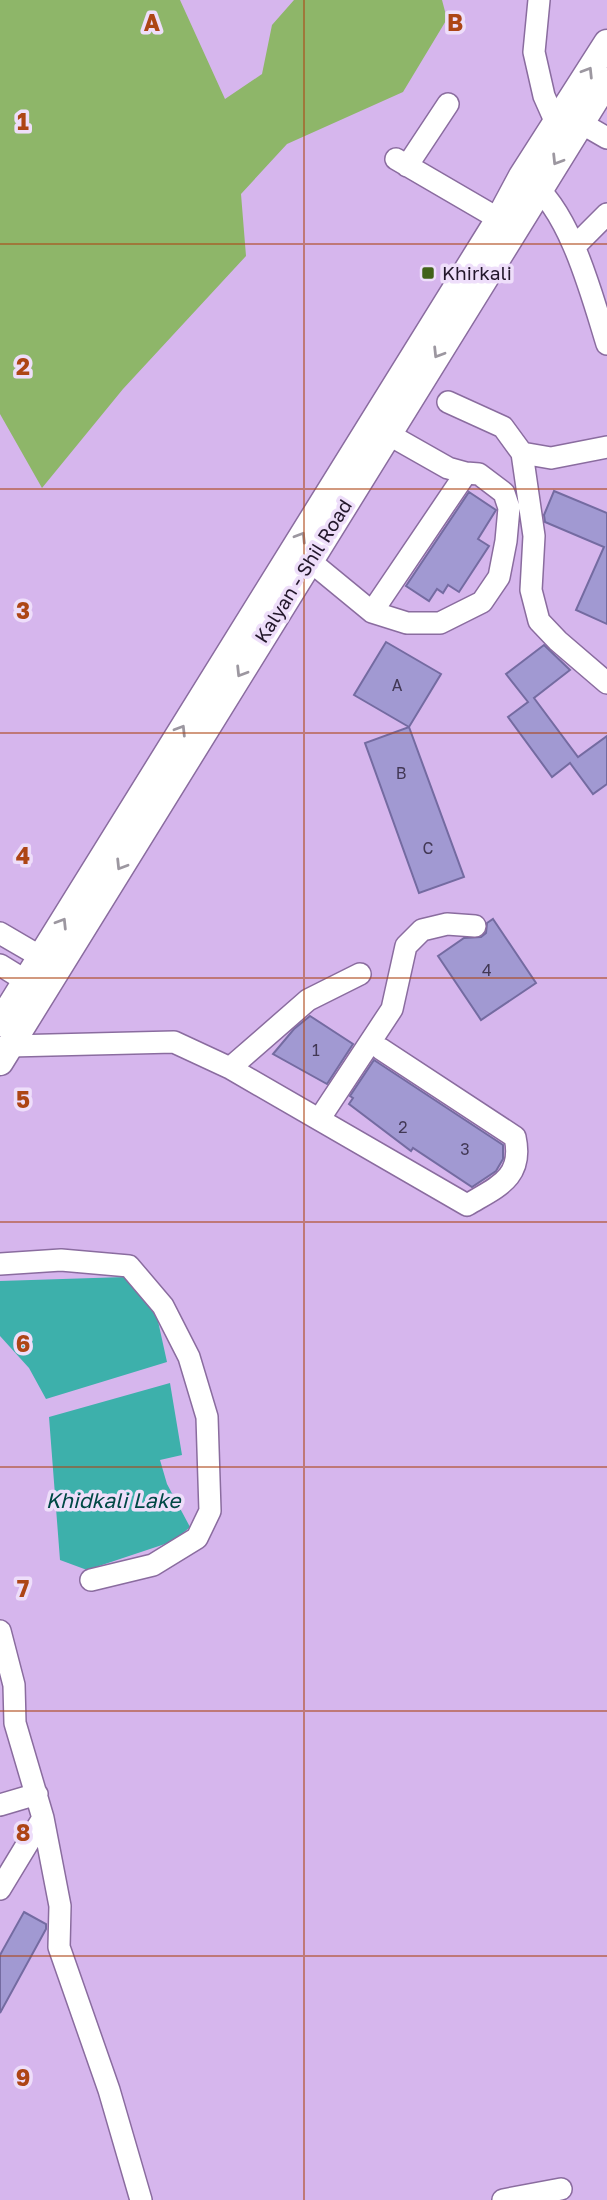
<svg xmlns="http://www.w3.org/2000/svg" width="607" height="2200" font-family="'Golos Text',sans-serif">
<rect width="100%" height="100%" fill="#d6b6ed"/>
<path fill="#8eb669" d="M0,0H180L225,99L262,74L272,25L294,0H442L447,19L403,92L287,144L241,194L246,256L123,389L42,488L0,414Z"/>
<path fill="#3db0ab" d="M125,1277L156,1312L167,1362L46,1399L29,1368L0,1336V1281Z
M170,1383L182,1455L160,1460L167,1484L190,1527L174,1541L87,1570L60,1560L49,1417Z"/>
<path fill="#a199d2" stroke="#746ba1" stroke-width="2" d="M554,491L607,513V624L576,610L604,547L545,522L544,515Z
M469,492L496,510L478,539L489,546L459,592L448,585L443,593L437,589L429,601L406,586Z
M386,642L441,674L409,727L354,695Z
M544,645L570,670L534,698L578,757L607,736V784L593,794L570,763L552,777L508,717L528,702L506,674Z
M409,727L464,877L419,893L365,743Z
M493,919L536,983L481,1020L438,956L464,938L481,937L486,933L487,923Z
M310,1016L353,1044L327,1084L273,1054L294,1029Z
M374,1060L503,1145V1159L496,1171L472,1187L413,1148L411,1151L349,1104L353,1098L350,1096Z
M24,1912L46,1924V1929L0,2013V1955Z"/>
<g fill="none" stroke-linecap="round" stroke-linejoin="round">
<g stroke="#8a6c9f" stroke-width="24">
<path id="minor" d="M539,0L534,52L544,96L556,123
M581,123L607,138
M396,159L499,219
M407,166L448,104
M529,181C570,210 592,296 607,344
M575,246L607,214
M448,402L503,427L522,453L534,536L531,590L539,621L558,641L607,683
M522,453L551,458L607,447
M310,561L372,612L407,623H440L482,602L499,577L506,541L509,508L504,493L479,474L466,473L448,468L388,434
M372,612L466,473
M0,933L41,957
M0,965L26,981
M10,1046L174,1042L230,1068L308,1000L360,974
M230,1068L467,1205C497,1187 524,1178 515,1137L381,1049
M320,1118L392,1009L406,946L422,930L447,924L475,926
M0,1264L61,1260L129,1266L163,1306L189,1357L207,1417L210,1511L197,1538L153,1565L91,1580
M0,1631L14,1685L15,1723L43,1818L60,1906L59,1947L109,2090L141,2200
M0,1805L37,1794
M0,1889L43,1818
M503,2200L561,2189"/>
</g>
<g stroke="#8a6c9f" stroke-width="29">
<path id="major" d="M0,1023L499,219L522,176L607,43
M0,1062L607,81"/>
</g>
<use href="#minor" stroke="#fff" stroke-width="21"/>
<use href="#major" stroke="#fff" stroke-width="26"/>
</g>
<defs><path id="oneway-chevron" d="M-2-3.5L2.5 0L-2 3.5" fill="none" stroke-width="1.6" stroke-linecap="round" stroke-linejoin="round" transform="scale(1.75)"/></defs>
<g stroke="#9c97a0">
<use href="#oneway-chevron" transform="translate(588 72) rotate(-58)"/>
<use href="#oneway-chevron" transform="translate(557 160) rotate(122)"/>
<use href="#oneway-chevron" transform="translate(438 353) rotate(122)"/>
<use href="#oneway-chevron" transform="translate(301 537) rotate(-58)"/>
<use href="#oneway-chevron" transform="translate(241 672) rotate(122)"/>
<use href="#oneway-chevron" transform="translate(181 730) rotate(-58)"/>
<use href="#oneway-chevron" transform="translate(121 865) rotate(122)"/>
<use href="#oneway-chevron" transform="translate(62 923) rotate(-58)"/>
</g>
<path fill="none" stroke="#ad4515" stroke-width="2" stroke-opacity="0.55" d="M304,0V2200M0,244H607M0,489H607M0,733H607M0,978H607M0,1222H607M0,1467H607M0,1711H607M0,1956H607"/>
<rect fill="#416219" stroke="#eedefa" stroke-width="2.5" x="421" y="266" width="14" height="14" rx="3.5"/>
<g text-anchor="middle" stroke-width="7" stroke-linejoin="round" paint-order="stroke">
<g font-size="16" fill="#423855">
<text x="397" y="691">A</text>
<text x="401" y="779">B</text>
<text x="428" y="854">C</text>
<text x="487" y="976">4</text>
<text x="316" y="1056">1</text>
<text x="403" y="1133">2</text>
<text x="465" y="1155">3</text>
</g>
<g font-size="19" fill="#23172b" stroke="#eedefa" text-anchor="start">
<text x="442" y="280">Khirkali</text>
</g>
<g font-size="19" fill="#23172b" stroke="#eedefa">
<text transform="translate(303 571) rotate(-58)" y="7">Kalyan - Shil Road</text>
</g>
<g font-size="21" font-style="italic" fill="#004845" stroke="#eedefa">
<text x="113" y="1508">Khidkali Lake</text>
</g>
</g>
<g font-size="23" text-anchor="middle" font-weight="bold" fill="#ad4515" stroke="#eedefa" stroke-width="7" stroke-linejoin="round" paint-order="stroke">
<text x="152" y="31">A</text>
<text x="455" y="31">B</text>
<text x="23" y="130">1</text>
<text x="23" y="375">2</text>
<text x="23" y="619">3</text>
<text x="23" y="864">4</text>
<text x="23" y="1108">5</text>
<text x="23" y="1352">6</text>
<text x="23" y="1597">7</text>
<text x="23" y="1841">8</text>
<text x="23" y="2086">9</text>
</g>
</svg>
